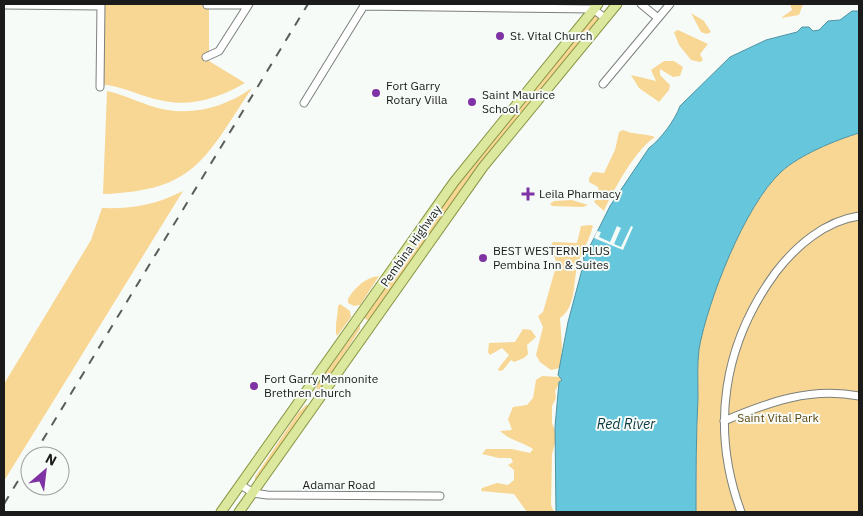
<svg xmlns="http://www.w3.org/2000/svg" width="863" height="516" font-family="'IBM Plex Sans',sans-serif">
<rect width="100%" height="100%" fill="#f6fbf7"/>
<path fill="#f8d693" d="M101,4H209V61L245,83C221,97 192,107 164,101C141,97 124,86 100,84Z
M790,4H803L799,15L781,18L792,10Z
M593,9L605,18L503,142L372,323L360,315L454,182Z
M691,13L704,21L711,32L707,34L701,32Z
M678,30L708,44L700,54L703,60L700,62L691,60L679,45L674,32Z
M664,61H674L683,67L680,76L673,77L660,69V75L670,85L669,90L659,102L639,88L631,75L656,81L651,70Z
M252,88C205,158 196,191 103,194L107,91C121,94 134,100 148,105C184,118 221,110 252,88Z
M623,130C633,135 644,133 655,137C636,149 613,190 604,211L594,202L599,192L598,187L589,182V178L593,172L604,173L615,150L619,132Z
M859,133V512H696C696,474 696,436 698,398C698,382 697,365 699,349C707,300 745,205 781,172C799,155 836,140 859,133Z
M183,191L4,481V384L91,240L102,208C132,209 156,205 183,191Z
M572,200L588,205L583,207L552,206L550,204L554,201Z
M591,225L593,226C590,238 584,248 579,260C572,278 578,306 560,318L562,347L560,368L551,370L540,362L536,355L543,327L538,316L543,312L557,263L550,247L553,242L577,243L581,226Z
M379,276L360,305L354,306L348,303V299C354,288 366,277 379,276Z
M340,304L350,311L351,317L337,336C334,328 338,316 338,306Z
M360,325V329L326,382L316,392L317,385Z
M523,329L531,330L536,337L527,345L528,354L524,358L514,362L511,360L503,370L499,371L498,369L509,355L502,348L490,355L488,352L489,343L515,342Z
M542,376L560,377L561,380L555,391L556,398L552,406V423L557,436L552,454L551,505L554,512H527L514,494L481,491L482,488L497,483L508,485L514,480V470L508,465L513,462L511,458H499L482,454L486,449H512L530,453L533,449C523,442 509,440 500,431L512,430L508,419L513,407L527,405L533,398L536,380Z
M307,404V408L255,482V477L298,413Z"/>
<path fill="#66c6dc" stroke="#4f93a2" d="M852,11H859V133C836,140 799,155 781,172C745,205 708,300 699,349C697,365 698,382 698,398C696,436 696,474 696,512H556L555,427L559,382L562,380L558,375L568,322L584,262L583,253L591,244L610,206L649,148C661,139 675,120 680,106L730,57L766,40L797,32L802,27H809L813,31L819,30L828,21L840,20Z"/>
<path fill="#f6fbf7" d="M617,226L621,228L614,244L621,247L631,226L633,227L623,250L594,238L597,231L601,232L599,237L610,242Z"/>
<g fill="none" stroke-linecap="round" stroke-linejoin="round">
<g stroke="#7b807c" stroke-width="9">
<path id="minor" d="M641,4L658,18
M4,5L101,6
M207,5H248
M364,6L593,9L605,18
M206,57L219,51L249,4
M603,84L670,4
M100,87L101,4
M304,103L365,4
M724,421C769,402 810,387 859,396
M241,485L253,493L267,495L440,496
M741,512C710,428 723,344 776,272C796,246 825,221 859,216"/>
</g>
<g stroke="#899644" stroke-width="11">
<path id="major" d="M221,512L454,182L598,4
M239,512L483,167L617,4"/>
</g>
<use href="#minor" stroke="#fff" stroke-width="7"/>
<use href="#major" stroke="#dce89d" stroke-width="9"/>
<path stroke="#5a5d5b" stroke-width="2" stroke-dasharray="9 9" stroke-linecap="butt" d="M33,456L308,4
M4,504L30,461"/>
</g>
<g fill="#7f32a3" stroke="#f6fbf7" stroke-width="2">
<circle cx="500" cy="36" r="5"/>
<circle cx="376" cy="93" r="5"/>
<circle cx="472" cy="102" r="5"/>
<path d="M525.5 186.5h5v5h5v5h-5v5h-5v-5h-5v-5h5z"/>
<circle cx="483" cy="258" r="5"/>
<circle cx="254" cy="386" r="5"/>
</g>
<g text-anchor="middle" stroke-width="4" stroke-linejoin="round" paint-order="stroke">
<g font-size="12" fill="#1a1b1a" stroke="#f6fbf7" text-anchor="start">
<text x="510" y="40">St. Vital Church</text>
<text x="386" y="90">Fort Garry<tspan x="386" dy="14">Rotary Villa</tspan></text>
<text x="482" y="99">Saint Maurice<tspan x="482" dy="14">School</tspan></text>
<text x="539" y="198">Leila Pharmacy</text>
<text x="493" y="255">BEST WESTERN PLUS<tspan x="493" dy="14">Pembina Inn &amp; Suites</tspan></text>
<text x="264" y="383">Fort Garry Mennonite<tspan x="264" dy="14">Brethren church</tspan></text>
</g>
<g font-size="12" fill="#1a1b1a" stroke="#f6fbf7">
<text transform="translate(411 246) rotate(-55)" y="4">Pembina Highway</text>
<text x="339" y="489">Adamar Road</text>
</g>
<g font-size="12" fill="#604914" stroke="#f6fbf7">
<text x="778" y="422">Saint Vital Park</text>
</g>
<g font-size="14" font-style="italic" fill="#0b3943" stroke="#f6fbf7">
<text x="626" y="429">Red River</text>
</g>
</g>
<rect width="863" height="516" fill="none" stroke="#1a1b1a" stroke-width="10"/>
<g transform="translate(45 471) rotate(28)"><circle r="24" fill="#f6fbf7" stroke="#9ea19f"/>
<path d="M0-4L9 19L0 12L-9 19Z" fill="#7f32a3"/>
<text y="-8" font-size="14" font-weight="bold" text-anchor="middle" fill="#1a1b1a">N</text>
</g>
</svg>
